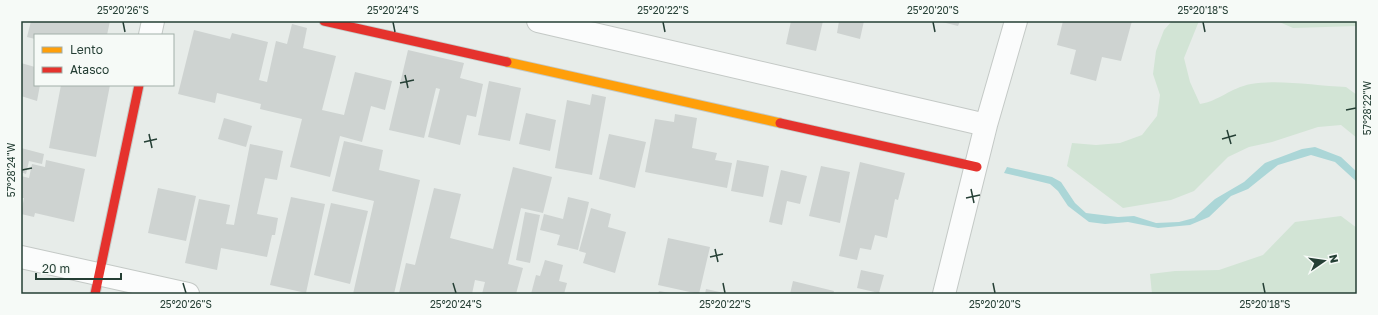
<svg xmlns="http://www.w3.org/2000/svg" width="1378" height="315" font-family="'Golos Text',sans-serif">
<rect width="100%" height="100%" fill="#e7ece9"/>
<path fill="#d2e4d5" d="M1172,21H1199L1184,58L1190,82L1200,104C1219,101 1230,88 1251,84C1279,79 1317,86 1346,87L1357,95V138L1341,125L1318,127L1272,142L1249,147L1228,157L1194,191L1171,200L1123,208L1067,166L1072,143L1096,145L1120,143L1142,135L1157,116L1160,95L1153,74L1156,51L1164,30Z
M1277,21H1357V26L1293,28Z
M1341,216L1357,228V294H1152L1150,274L1175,271L1219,270L1263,255L1295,222Z"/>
<path fill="#abd6d7" d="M1315,147L1341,157L1357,172V182L1335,162L1311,155L1278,165L1248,189L1231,196L1209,217L1190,225L1158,228L1128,222L1105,224L1089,222L1068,206L1058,191L1050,184L1004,173L1007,167L1052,177L1061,182L1075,203L1086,213L1118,217L1134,216L1156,223L1179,222L1194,218L1215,199L1244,182L1265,163L1302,149Z"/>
<path fill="#ced3d1" d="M31,21H110L107,35H35V39L27,37Z
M791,21H823L816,51L786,44Z
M839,21H864L860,39L837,33Z
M938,21H960L958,26Z
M1063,21H1132L1121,61L1102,57L1096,81L1070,74L1076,50L1057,45Z
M292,24L307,28L303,48L336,56L322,110L344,115L355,72L392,81L385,110L371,106L362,142L340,136L330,177L290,167L302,119L260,109L261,104L217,93L215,103L178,94L194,30L230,39L232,33L268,42L259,80L267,82L276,41L287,44Z
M408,50L464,63L460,78L483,84L476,117L467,115L460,145L428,137L440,89L436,88L424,138L389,130Z
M21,63L35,67V85H40L37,101L21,96Z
M489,81L521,88L510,141L478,135Z
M61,85H110L96,157L49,148Z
M592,94L606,97L592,175L555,168L567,100L590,105Z
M526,113L556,120L550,151L519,144Z
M675,114L697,118L692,148L717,153L715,160L732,163L727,188L645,172L655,119L674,122Z
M224,118L252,126L246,147L218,139Z
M609,134L646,142L635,188L599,179Z
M344,141L383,150L379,170L420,180L394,294H353L374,201L332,191Z
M250,144L283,151L277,180L265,178L257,214L278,218L275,235H272L267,257L221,248L217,270L185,263L199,199L230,205L226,224L234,225Z
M21,148L44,154L42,164L29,161L26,174L21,172Z
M46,160L85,169L74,222L35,213L34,217L21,214L24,198H21V176L29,178L32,164L45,167Z
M737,160L769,166L763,197L731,191Z
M860,162L905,173L898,200L895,199L887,238L875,235L871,250L860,248L857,260L839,256Z
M821,166L850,172L840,223L809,216Z
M513,167L552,177L543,213L521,208L508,264L523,268L516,294H482L485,282L475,280L472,294L399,293L406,263L415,265L434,188L461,194L450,238L493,249Z
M781,170L807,176L800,204L787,201L782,225L769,222Z
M158,188L196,196L186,241L148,233Z
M291,197L325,204L306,293L270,285Z
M568,197L589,202L578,250L557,245L560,235L540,230L544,214L563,219Z
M331,203L368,211L350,284L314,275Z
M591,208L611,214L608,227L626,232L615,273L583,263L586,253L579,251Z
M525,212L540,215L530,263L516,260Z
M668,238L710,247L699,294L658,285Z
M545,260L563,265L559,281L567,283L564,294H531L536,275L540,276Z
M861,270L884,275L879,293L857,288Z
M793,281L834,291L833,294H790Z
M706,289L724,293V294H705Z
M659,291L670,293V294H658Z"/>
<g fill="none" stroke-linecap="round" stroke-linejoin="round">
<g stroke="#c4c9c6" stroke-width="24">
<path id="street" d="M538,21L986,125
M150,35L153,21
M21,257L188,294
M944,294L986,125L1016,21"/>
</g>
<g stroke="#c3c9c6" stroke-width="11">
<path id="slow" d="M507,62L780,123"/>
</g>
<g stroke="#c3c9c6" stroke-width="11">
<path id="jam" d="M324,21L507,62
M780,123L977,167
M95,294L139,85"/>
</g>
<use href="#street" stroke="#fbfcfc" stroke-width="22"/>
<use href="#slow" stroke="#ff9f0a" stroke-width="9"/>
<use href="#jam" stroke="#e5322d" stroke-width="9"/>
</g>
<path fill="none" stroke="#253f35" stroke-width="1.5" d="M123,22L125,32M393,22L395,32M663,22L665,32M933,22L935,32M1203,22L1205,32M405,75L408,88M400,83L414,80M1346,110L1356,108M1227,130L1231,144M149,134L152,148M1222,139L1236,135M144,142L157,139M22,170L32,168M971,189L974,203M966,198L980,195M715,249L718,262M710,257L723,254M183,283L186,293M453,283L456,293M723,283L725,293M993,283L995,293M1263,283L1265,293"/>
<rect width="1378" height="315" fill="none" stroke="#f6faf7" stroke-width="44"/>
<rect x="34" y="34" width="140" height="52" fill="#f6faf7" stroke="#a2afa9"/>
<rect x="42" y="47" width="20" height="6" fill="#ff9f0a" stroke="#a2afa9"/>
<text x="70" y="54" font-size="12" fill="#253f35">Lento</text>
<rect x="42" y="67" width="20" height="6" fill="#e5322d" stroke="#a2afa9"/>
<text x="70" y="74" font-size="12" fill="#253f35">Atasco</text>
<g transform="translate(1324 261) rotate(77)" stroke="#f6faf7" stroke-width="3" paint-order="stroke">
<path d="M0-3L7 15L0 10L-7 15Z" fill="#253f35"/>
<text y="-6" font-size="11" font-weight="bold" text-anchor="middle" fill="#253f35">N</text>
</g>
<path d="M36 273v6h85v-6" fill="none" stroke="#253f35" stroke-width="2"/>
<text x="42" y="273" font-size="12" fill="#253f35" stroke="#f6faf7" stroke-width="3" paint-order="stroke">20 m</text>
<rect x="22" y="22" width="1334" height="271" fill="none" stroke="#253f35" stroke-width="1.5"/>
<g font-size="10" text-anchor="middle" fill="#253f35">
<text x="123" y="14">25°20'26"S</text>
<text x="393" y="14">25°20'24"S</text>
<text x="663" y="14">25°20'22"S</text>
<text x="933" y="14">25°20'20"S</text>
<text x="1203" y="14">25°20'18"S</text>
<text transform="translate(1367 108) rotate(-90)" y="4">57°28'22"W</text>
<text transform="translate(11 170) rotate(-90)" y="4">57°28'24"W</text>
<text x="186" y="308">25°20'26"S</text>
<text x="456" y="308">25°20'24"S</text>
<text x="725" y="308">25°20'22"S</text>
<text x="995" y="308">25°20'20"S</text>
<text x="1265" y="308">25°20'18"S</text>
</g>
</svg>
